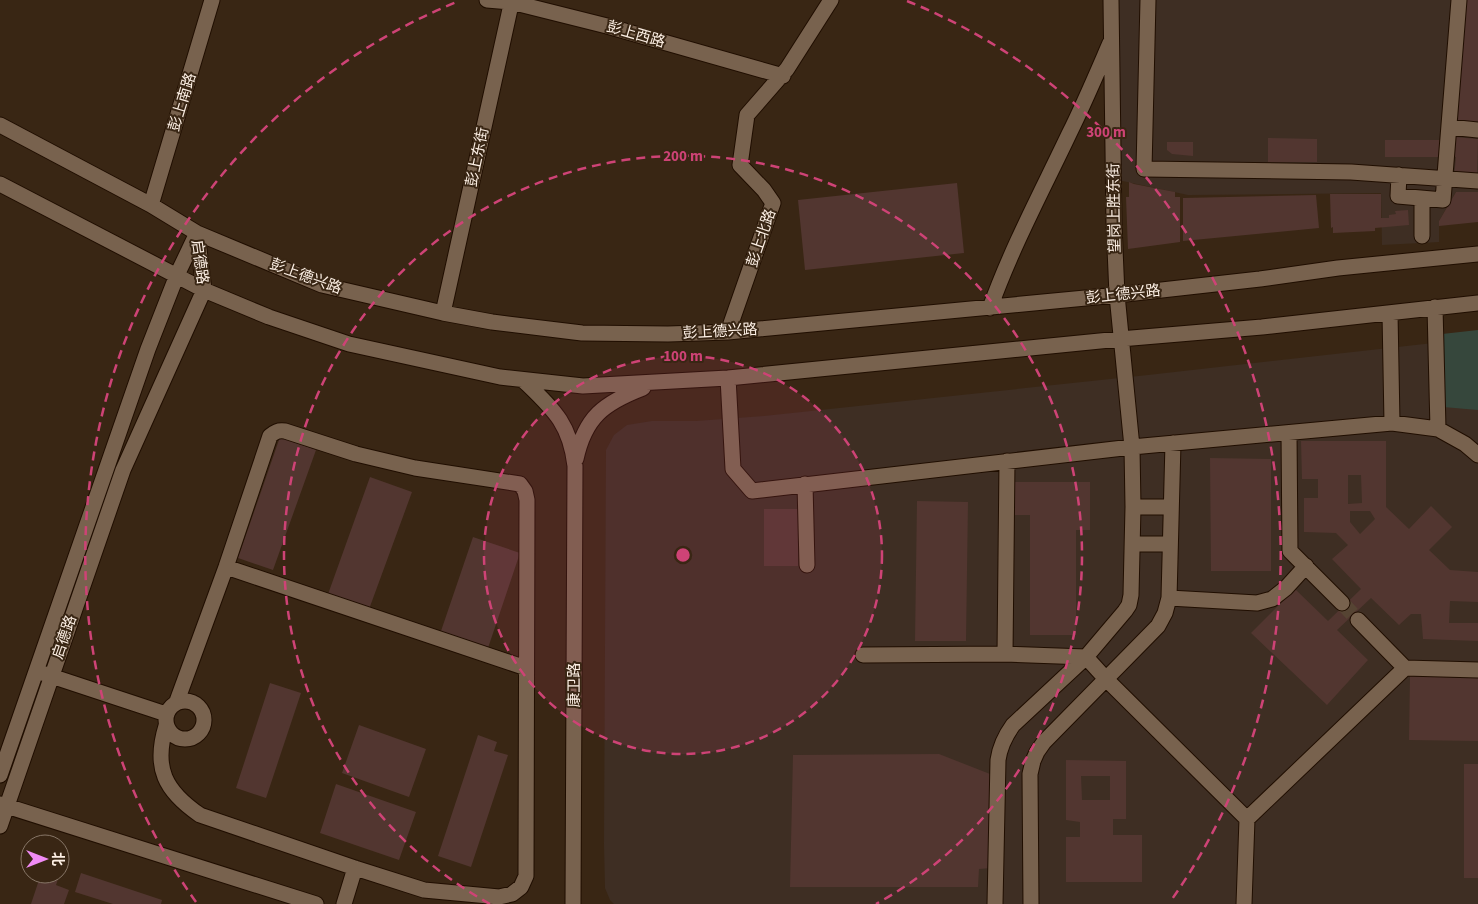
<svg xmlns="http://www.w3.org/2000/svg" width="1478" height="904" font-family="'Source Sans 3','Noto Sans SC',sans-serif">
<rect width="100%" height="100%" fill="#392614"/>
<path fill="#3e2e23" d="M1117,0H1478V192H1456L1439,221V242L1382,245L1381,193L1188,195L1118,180Z
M1478,338V904H614L610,900L605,888L604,844L606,450L614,435L627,425L652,421H696L764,416L1148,375Z"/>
<path fill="#36473c" d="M1478,330V410L1443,407L1442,334Z"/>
<path fill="#523630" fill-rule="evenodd" d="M1466,0H1478V124L1455,122Z
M1454,137L1478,139L1477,178L1454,177L1456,157L1452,156Z
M1268,138L1317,139V162H1268Z
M1385,140H1441V157H1385Z
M1167,142H1193V156L1172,154L1167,150Z
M1129,182L1134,184L1175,192V197H1180V242L1128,249L1126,197H1129Z
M957,183L964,253L805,270L798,200Z
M1456,192H1478V222L1439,226V221Z
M1330,194H1381V218H1389V215L1396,214L1395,211L1408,210L1409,225L1375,228V231L1333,233V227L1331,228Z
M1316,195L1319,228L1183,241V198Z
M280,437L316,450L273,570L238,558Z
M1301,441H1386V507L1409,529L1431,506L1452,527L1429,550L1450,570L1478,572V602L1450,601L1449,623H1478V641L1423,639L1421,614H1411L1399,625L1371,598L1337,630L1368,660L1327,705L1251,633L1295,589L1328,621L1361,589L1332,559L1348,545L1336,533L1304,532V498H1318V479H1302ZM1348,475H1361L1362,503L1348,504ZM1350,511H1370L1375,519L1360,534L1350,522Z
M1210,458L1271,459V571H1211Z
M370,477L412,492L368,612L327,597Z
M1013,482H1090V530H1076V635H1030V515H1012Z
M917,501L968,502L966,641H915Z
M764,509H798V566H764Z
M473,537L520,553L488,648L441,631Z
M1410,676L1478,678V741L1409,740Z
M270,683L301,693L266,798L236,788Z
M359,725L426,749L409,797L342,773Z
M478,735L497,742L494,751L508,755L471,867L438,856Z
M939,754L990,774L991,868L979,869L978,887H790L793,755Z
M1066,760L1126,761V819H1113V835H1142V882H1066V837H1080V822L1066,820ZM1081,776H1110V800H1082Z
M1464,764H1478V878H1464Z
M336,784L416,812L399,860L320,833Z
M81,873L162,900L161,904H113L75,892Z
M41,874L58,879L56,885L69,890L64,904H31Z"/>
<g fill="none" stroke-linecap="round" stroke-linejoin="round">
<path stroke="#564433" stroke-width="15" stroke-dasharray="15 8" stroke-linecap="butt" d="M1342,603L1358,620"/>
<g stroke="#200e00" stroke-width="17">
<path id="minor" d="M487,0L511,2L607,26L783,76
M1148,0L1144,169L1351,172L1478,181
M0,125L151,205L197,233L322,285L443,313L492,322L582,333L668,334L728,332L1117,295L1260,279L1338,268L1478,254
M1449,127L1478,130
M1399,175L1398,196L1443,200L1459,0
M0,184L204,290L269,317L349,344L500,377L583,386L728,378L1120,339L1262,327L1478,303
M1422,199V236
M151,205L212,0
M1435,307L1438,429
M990,308C1012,247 1042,191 1069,134C1084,104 1097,73 1110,43
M443,313L512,0
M1390,313L1392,423
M728,332L773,203L764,190L740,165L747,115L787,69L831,0
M728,378L733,469L752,491L1132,447L1392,423L1438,429L1465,444L1478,455
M523,380C553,409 570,423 575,466L573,904
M1289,433L1290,551L1342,603
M576,459C585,417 604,403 643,388
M805,484L807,565
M1133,507H1171
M1133,544H1170
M226,567L526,668
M1169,598L1257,603L1272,599L1286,588L1306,566
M1358,620L1405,668
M1005,654L1007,461
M863,655L1005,654L1086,657L1106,679L1247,819
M42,673L166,714
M166 720a19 19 0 1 1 38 0a19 19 0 1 1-38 0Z
M166,726C153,768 165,791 200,815L355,868L424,890L499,897L512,894L521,887L526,876L527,500L525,491L520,484L415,468L356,454L285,431C278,430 275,432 270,436L226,567L177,701
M0,775L148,349L177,275L197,233
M0,804L316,904
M0,826L123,470L204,290L197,233
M344,904L355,868
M995,904L998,760C1000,746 1005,736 1013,725L1086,657L1125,611L1129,605L1131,595L1133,507L1132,447L1117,295L1114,225L1111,0
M1031,904L1030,774L1033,761L1037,752L1044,742L1158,626L1165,613L1169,598L1173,443
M1244,904L1247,819L1405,668L1478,670"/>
</g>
<use href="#minor" stroke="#78624e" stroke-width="15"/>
</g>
<circle cx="683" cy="555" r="199" fill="#ce4376" fill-opacity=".12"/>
<g fill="none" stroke="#ce4376" stroke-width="2.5" stroke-dasharray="9 6">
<circle cx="683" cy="555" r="199"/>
<path d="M490 904A399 399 0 1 1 876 904"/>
<path d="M196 902A598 598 0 0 1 459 1M907 1A598 598 0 0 1 1170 902"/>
</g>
<g text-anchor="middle" stroke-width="4" stroke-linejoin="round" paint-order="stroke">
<g font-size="15" fill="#fcefe4" stroke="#392614">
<text transform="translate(636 34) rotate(16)" y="5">彭上西路</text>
<text transform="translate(182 102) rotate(-73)" y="5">彭上南路</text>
<text transform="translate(477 157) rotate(-78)" y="5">彭上东街</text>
<text transform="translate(1114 208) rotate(-91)" y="5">望岗上胜东街</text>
<text transform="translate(761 238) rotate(-71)" y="5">彭上北路</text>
<text transform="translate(200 262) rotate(82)" y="5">启德路</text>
<text transform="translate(306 276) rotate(20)" y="5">彭上德兴路</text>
<text transform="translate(1123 294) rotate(-6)" y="5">彭上德兴路</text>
<text transform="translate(720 331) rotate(-3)" y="5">彭上德兴路</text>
<text transform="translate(64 637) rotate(-71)" y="5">启德路</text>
<text transform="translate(574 685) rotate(-90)" y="5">康卫路</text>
</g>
</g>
<circle cx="683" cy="555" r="8" fill="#ce4376" stroke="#392614" stroke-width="2.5"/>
<g font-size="15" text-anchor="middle" font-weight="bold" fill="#ce4376" stroke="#392614" stroke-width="4" stroke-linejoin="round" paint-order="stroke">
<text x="1106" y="137">300 m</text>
<text x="683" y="161">200 m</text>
<text x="683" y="361">100 m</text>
</g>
<g transform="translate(45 859) rotate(90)"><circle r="24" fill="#392614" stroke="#877667"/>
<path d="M0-4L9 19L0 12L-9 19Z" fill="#f08bf5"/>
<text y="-8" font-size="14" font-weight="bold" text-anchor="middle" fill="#fcefe4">北</text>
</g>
</svg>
